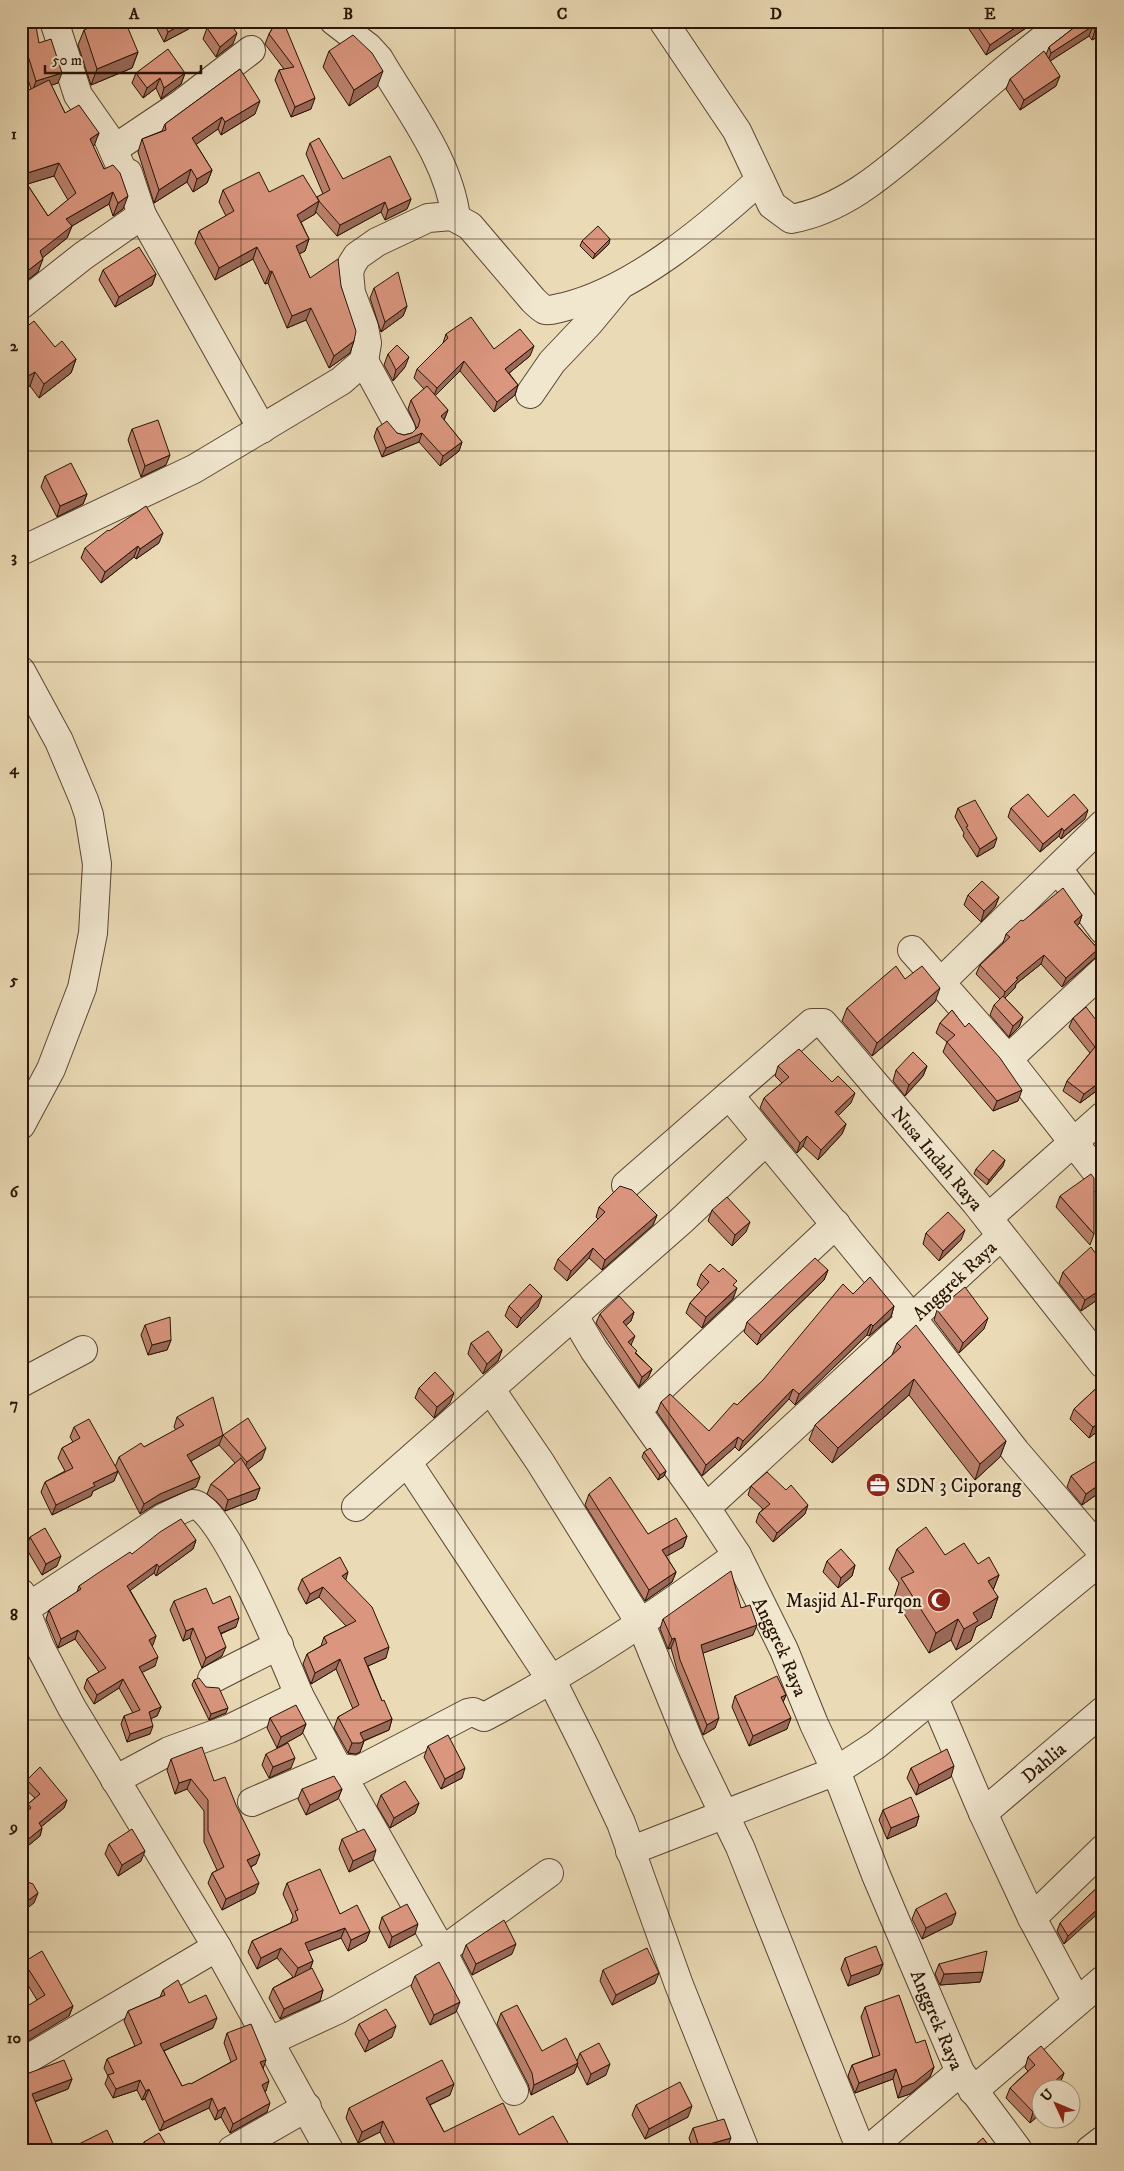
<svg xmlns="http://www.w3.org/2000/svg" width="1124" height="2171" font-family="'IM FELL DW Pica',serif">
<rect width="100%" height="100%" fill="#eadab5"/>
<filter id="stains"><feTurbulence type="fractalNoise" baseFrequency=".004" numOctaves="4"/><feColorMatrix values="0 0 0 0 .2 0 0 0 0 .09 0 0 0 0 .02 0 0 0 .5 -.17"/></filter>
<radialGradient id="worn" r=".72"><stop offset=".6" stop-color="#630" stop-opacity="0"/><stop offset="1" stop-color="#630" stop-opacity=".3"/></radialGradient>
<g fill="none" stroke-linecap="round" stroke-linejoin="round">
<g stroke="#594631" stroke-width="30">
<g id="minor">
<path d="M54,21L78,95L108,138L123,172L128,173L142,215L262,429"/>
<path d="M334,21L368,47L379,59C408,109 449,160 456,218"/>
<path d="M663,21L737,131L772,205L791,219C847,209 890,168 932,133C976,95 1020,55 1067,21"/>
<path d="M114,149L181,104L251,50"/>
<path d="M21,305L83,256L142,215"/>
<path d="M364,361L401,429"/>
<path d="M530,394L552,362L589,323L618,288"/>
<path d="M21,551L194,469L341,381L364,361L367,343L364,327L351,293L349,272L352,264L357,256L377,242L428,218L452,216L470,226L533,300C536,303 541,308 545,310C551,311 558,308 564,307C634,290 707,228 760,180"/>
<path d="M21,671L59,741L84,800L89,815L97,864L93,933L82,988L51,1069L21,1125"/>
<path d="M1058,869L1103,930"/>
<path d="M912,950L1008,1059L1103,1180"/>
<path d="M942,981L1103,824"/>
<path d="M1008,1059L1103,971"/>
<path d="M729,1095L912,1318L1016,1452L1103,1553"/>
<path id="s1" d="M626,1185L812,1023H823L976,1203L1103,1364"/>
<path d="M988,1218L1103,1116"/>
<path id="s2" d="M1001,1236L706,1508L737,1555L784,1650L814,1724L836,1771L876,1875L960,2072L1018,2150"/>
<path d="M574,1316L594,1350L706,1508"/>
<path d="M21,1383L83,1350"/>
<path d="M491,1390L540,1462L641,1624L690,1744L740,1847L861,2150"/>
<path d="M637,1410L836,1224"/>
<path d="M408,1463L552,1681L586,1749L621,1823L679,1985L745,2150"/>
<path d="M356,1507L681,1221L766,1141"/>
<path d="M21,1593L25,1609L40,1647L72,1708L217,1947L329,2150"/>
<path d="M25,1609L163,1518L193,1504C221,1505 287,1666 299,1695L229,1729L169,1751L115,1780"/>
<path d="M212,1679L279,1645"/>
<path d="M299,1695L338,1768L442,1951L514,2091"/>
<path d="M934,1698L983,1813L1032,1918L1077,2002"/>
<path d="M252,1802L322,1772L338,1768L359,1770L468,1713L473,1712L484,1717L488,1715C578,1667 655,1615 737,1555"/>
<path id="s3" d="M983,1813L1103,1711"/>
<path d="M630,1851L836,1771L876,1745L1103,1559"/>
<path d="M1032,1918L1103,1849"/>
<path d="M270,2041L337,2010L442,1951L549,1873"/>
<path d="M21,2063L217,1947"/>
<path d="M973,2091L1103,1980"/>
<path d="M232,2150L307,2107"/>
<path d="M868,2150L960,2072"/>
<path d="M1090,2150L1103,2140"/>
</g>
</g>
<use href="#minor" stroke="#f1e7cf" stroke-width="28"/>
</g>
<path fill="#bc816d" stroke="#291405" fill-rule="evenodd" d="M21,21L39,43L58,83L51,85L65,113L99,133L93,146L123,209L113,216L109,204L72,226L67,238L42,258L38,272L21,285V94L31,89L21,57ZM54,176L68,200L48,216L27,184Z
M153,21H199L198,24L164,42Z
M268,21H283L311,109L291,117L275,80L279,70L284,69L265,44L269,34L273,27Z
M972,21H1036L1035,22L986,55L969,29Z
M1103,21V34L1092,40L1089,36L1050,61L1056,86L1020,110L1006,89L1010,79L1046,55L1049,47L1080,23Z
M207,28L233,44L216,57L203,39Z
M84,30L138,52L132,68L91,85L78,45Z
M329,51L377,87L349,106L323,67Z
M240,69L255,114L221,135L218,129L196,144L212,170L207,183L193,192L187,182L154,203L138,152L142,139L162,131L165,124Z
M136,73H185L181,84L161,99L156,88L143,98L132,83Z
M310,143L343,179L411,199L407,209L385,220L381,212L337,236L316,212L315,214L301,222L309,239L305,251L299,254L310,278L341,286L354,341L350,353L329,368L306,320L287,328L268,283L265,284L253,259L215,280L195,243L199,231L226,216L219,202L223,190L269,192L317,197L323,194L306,154Z
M582,241L609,244L593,259L580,246Z
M103,270L156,274L152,285L115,307L99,280Z
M374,288L407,306L403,316L381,332L370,298Z
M21,331L55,347L76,359L71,373L39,398L30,386Z
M446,334L494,349L530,356L509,373L518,385L515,395L494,412L460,371L435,396L448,410L444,420L462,442L459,451L440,466L419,442L382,457L374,437L377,428L404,435L412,433L417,429L408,409L411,400L424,389L414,378L417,369L443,343Z
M388,354L405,367L393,381L384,365Z
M132,429L166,465L141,477L128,440Z
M45,476L87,494L83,504L57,517L41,487Z
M159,543L136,559L134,557L101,583L81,558L85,548Z
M958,808L994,847L977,857L963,836L964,833L955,817Z
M1011,808L1048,817L1085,819L1061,839L1059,836L1040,852L1008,817Z
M968,895L999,897L995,907L981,922L964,905Z
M1082,915L1079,924L1077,925L1098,949L1095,958L1062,987L1041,964L1016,984L1015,988L1005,998L1023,1017L1019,1027L1009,1037L990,1015L994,1005L1000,999L976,974L980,965L1003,943L1006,934L1023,921Z
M905,979L935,1002L872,1056L842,1021L847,1008Z
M952,1010L1018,1101L993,1111L943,1052L947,1042L936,1033L940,1023Z
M1073,1018L1103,1029V1086L1080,1103L1063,1091L1067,1081L1090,1053L1069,1027Z
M778,1066L851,1103L838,1116L846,1124L842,1134L818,1160L803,1146L797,1153L760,1108L764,1098L782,1083L775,1076Z
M927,1066L923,1076L905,1096L893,1081L896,1070Z
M1003,1166L987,1185L974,1174L976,1169Z
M1060,1196L1094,1234L1090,1245L1056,1207Z
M599,1207L657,1215L653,1225L602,1270L589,1258L567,1281L554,1269L558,1259L598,1219L596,1217Z
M712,1210L746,1232L732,1246L708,1221Z
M926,1233L961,1240L939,1261L923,1244Z
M1103,1264V1296L1081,1311L1059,1283L1063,1272Z
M828,1270L824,1280L757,1345L744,1332L747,1322Z
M719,1272L735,1287L733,1299L702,1328L686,1313L690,1303L702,1290L697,1285L701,1274Z
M853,1294L894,1306L891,1317L869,1336L867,1335L795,1405L789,1399L739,1451L735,1447L702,1476L657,1412L661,1402L709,1431L737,1405Z
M509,1306L538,1307L517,1328L505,1316Z
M937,1310L984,1329L959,1353L934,1320Z
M634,1312L631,1321L626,1325L631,1345L636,1353L652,1369L648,1378L639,1387L596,1323L600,1314Z
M145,1325L171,1340L167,1350L148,1355L141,1335Z
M471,1343L502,1350L498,1361L483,1374L468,1354Z
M897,1343L1006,1441L1000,1457L975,1480L909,1395L832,1463L809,1440L815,1425L892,1355Z
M1103,1382V1427L1089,1438L1070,1419L1074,1409Z
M419,1388L450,1403L434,1418L415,1398Z
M177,1417L223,1435L262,1459L248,1469L260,1488L256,1499L225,1511L217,1502L207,1494L211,1484L235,1463L219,1445L191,1461L200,1477L196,1487L156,1504L140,1514L118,1471L114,1481L93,1491L91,1496L52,1515L41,1492L45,1482L65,1471L58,1458L62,1448L73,1442L70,1437L74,1427L115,1467L119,1457L144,1447L176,1430L174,1427Z
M644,1452L666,1471L664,1476L658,1480L642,1457Z
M1103,1460V1490L1082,1505L1067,1487L1071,1476Z
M751,1486L805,1514L773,1542L756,1522L759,1513L763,1509L748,1495Z
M589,1494L648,1534L687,1536L683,1547L666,1556L676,1572L672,1582L645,1601L585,1505Z
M30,1537L57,1566L42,1575L26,1548Z
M196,1540L193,1549L156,1576L154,1573L130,1590L156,1636L152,1645L155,1666L142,1672L161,1707L157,1716L151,1718L150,1734L127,1742L121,1724L124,1716L133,1713L119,1688L94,1704L84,1688L87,1679L99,1672L75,1639L58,1648L46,1619L49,1610L77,1592L79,1586L132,1554Z
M897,1549L945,1555L978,1564L999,1575L993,1590L998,1597L991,1618L976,1627L971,1641L956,1650L951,1640L929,1653L894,1598L899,1583L889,1569Z
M827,1561L855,1565L852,1576L838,1588L823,1572Z
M302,1579L346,1580L386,1658L368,1666L382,1701L392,1719L389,1730L364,1741L360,1752L356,1754L348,1753L334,1728L338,1717L353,1709L336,1669L311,1684L303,1664L307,1654L321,1646L324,1637L346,1626L319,1597L306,1604L298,1589Z
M174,1601L213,1604L236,1627L221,1634L222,1656L202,1668L190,1638L183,1641L170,1610Z
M741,1608L753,1635L703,1653L715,1728L703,1735L677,1670L671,1648L668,1649L660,1629L663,1619Z
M194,1680L206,1687L226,1713L209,1720L192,1685Z
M786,1695L783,1702L787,1729L749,1746L732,1707L735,1696Z
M270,1718L306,1724L302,1734L277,1748L267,1728Z
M428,1746L462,1778L441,1789L424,1757Z
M266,1754L291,1768L269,1778L262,1765Z
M171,1759L214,1781L256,1864L251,1867L255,1893L222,1910L208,1883L212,1873L217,1870L204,1842V1811L187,1789L175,1794L167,1770Z
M911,1768L951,1777L916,1795L907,1778Z
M27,1780L67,1800L64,1808L41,1827L42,1828L40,1836L24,1849L21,1846V1816L25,1813V1812L28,1804L35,1798L24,1788Z
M302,1789H342L338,1799L306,1815L298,1799Z
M381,1795L419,1803L415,1813L390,1828L377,1806Z
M883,1810L919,1816L916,1826L887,1839L879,1820Z
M342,1839L373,1860L349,1872L339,1849Z
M109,1844L141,1861L118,1876L105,1854Z
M1103,1882L1064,1944L1057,1931L1060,1923Z
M287,1883L370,1931L366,1941L348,1951L341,1938L308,1951L313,1961L310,1969L323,1990L320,2001L280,2019L269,1998L273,1988L293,1977L277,1958L257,1969L248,1952L252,1941L291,1923V1922L293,1916L283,1894Z
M916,1909L952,1924L922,1939L912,1919Z
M382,1917L415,1934L389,1948L379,1928Z
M466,1945L512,1954L472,1975L462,1956Z
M845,1958L883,1964L879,1974L848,1986L841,1969Z
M27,1960L73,2006L69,2016L37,2000L23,1977V1971Z
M939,1964L983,1972L980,1982L940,1985L935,1974Z
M603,1970L655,1983L612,2005L600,1981Z
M415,1976L456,2012L430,2025L411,1986Z
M163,1990L189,2003L213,2028L164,2051L182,2086L191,2084L231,2062L224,2043L227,2033L263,2068L266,2091H265L267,2112L230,2133L221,2117L215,2120L209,2108L160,2131L145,2099L142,2100L137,2090L113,2098L105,2084L108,2076L104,2068L107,2059L135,2046L124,2021L128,2011L160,1997Z
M865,2007L916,2043L934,2067L930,2077L910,2094L898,2098L893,2079L855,2093L848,2076L852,2065L873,2057L861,2017Z
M501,2013L542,2051L577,2061L580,2053L606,2075L587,2085L577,2065L574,2073L531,2095L528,2084L497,2024Z
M359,2024L392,2037L365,2052L355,2034Z
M1028,2057L1064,2073L1060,2083L1042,2088V2112L1030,2123L1006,2098L1010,2088L1028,2071L1025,2068Z
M21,2076L72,2079L68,2089L35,2102L55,2150H21Z
M450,2095L430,2105L444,2132L519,2135L572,2150H389L380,2132L358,2143L346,2118L349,2108Z
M636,2105L688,2117L645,2139L632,2115Z
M693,2128L727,2148L722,2150H693L689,2138Z
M144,2142L169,2150H143L142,2148Z"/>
<path fill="#996959" stroke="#291405" d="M188,21H199L198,24L164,42L168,32Z
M1025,21H1036L1035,22L986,55L990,45Z
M1093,26L1089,36L1047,63L1051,53Z
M1103,26V34L1092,40L1095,30Z
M237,33L233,44L216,57L220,47Z
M138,52L132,68L91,85L97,69Z
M383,71L377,87L349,106L354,90Z
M62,73L58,83L32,92L36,81Z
M185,73L181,84L161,99L164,88Z
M1060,76L1056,86L1020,110L1024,100Z
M160,78L156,88L143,98L147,88Z
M315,98L311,109L291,117L295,107Z
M260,101L255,114L221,135L225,122Z
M222,117L218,129L187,151L192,138Z
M99,133L94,146L85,152L90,139Z
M59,163L54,176L21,186V175Z
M191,169L187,182L154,203L159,190Z
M212,170L207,183L193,192L197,179Z
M113,192L109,204L72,226L67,238L35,264L40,251L66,219Z
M128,196L123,209L113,216L118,203Z
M411,199L407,209L385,220L388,210Z
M319,201L315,214L293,227L297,215Z
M385,202L381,212L337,236L340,225Z
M309,239L305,251L291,258L296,246Z
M610,239L609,244L593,259L595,254Z
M257,247L253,259L215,280L219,268Z
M43,259L38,272L21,285V276Z
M272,271L268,283L265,284L270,272Z
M156,274L152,285L115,307L119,297Z
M407,306L403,316L381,332L385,322Z
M311,308L306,320L287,328L292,316Z
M354,341L350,353L329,368L334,356Z
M534,346L530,356L502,379L505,369Z
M409,357L405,367L393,381L396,370Z
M76,359L71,373L39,398L44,384Z
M464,361L460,371L433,398L437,388Z
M35,372L30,386L21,391V380Z
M518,385L515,395L494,412L497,402Z
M448,410L444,420L437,426L441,416Z
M422,433L419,442L382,457L386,448Z
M462,442L459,451L440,466L443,456Z
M170,455L166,465L141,477L145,466Z
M87,494L83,504L57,517L60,506Z
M163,533L159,543L136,559L140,549Z
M138,546L134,557L101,583L105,572Z
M1088,810L1085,819L1061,839L1064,831Z
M1062,828L1059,836L1040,852L1043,844Z
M997,838L994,847L977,857L980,849Z
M999,897L995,907L981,922L984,911Z
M1082,915L1079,924L1071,931L1074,922Z
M1098,949L1095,958L1062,987L1066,978Z
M1044,955L1041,964L1016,984L1015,988L1002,1001L1005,992L1016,978Z
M940,988L935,1002L872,1056L877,1043Z
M1023,1017L1019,1027L1009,1037L1013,1026Z
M927,1066L923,1076L905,1096L909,1085Z
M1103,1080V1086L1080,1103L1084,1094Z
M1022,1090L1018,1101L993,1111L997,1101Z
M855,1093L851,1103L832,1122L835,1112Z
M846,1124L842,1134L818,1160L821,1150Z
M807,1136L803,1146L797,1153L800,1143Z
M1005,1160L1003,1166L987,1185L989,1180Z
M657,1215L653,1225L602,1270L605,1260Z
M750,1222L746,1232L732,1246L735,1235Z
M965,1230L961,1240L939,1261L943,1251Z
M593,1248L589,1258L567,1281L571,1271Z
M828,1270L824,1280L757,1345L761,1335Z
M737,1288L733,1299L702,1328L706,1317Z
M1103,1288V1296L1081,1311L1085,1300Z
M542,1296L538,1307L517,1328L521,1318Z
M894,1306L891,1317L869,1336L873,1326Z
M634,1312L631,1321L620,1331L623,1322Z
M988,1318L984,1329L959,1353L963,1343Z
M871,1324L867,1335L795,1405L799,1394Z
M635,1336L631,1345L628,1342Z
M171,1340L167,1350L148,1355L152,1345Z
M502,1350L498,1361L483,1374L487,1364Z
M652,1369L648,1378L639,1387L642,1377Z
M914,1379L909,1395L832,1463L838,1448Z
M793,1389L789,1399L739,1451L743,1441Z
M454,1393L450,1403L434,1418L437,1407Z
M1103,1420V1427L1089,1438L1093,1427Z
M223,1435L219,1445L184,1465L187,1455Z
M738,1437L735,1447L702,1476L706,1465Z
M1006,1441L1000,1457L975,1480L980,1464Z
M266,1448L262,1459L243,1473L247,1462Z
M118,1471L114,1481L93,1491L91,1496L52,1515L56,1505L93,1483Z
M666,1471L664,1476L658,1480L660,1475Z
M200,1477L196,1487L156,1504L140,1514L144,1504L160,1494Z
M1103,1482V1490L1082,1505L1086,1494Z
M260,1488L256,1499L225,1511L228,1500Z
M808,1505L805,1514L773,1542L777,1533Z
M687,1536L683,1547L658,1561L662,1550Z
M196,1540L193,1549L156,1576L159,1567Z
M61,1556L57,1566L42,1575L46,1564Z
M157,1564L154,1573L124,1595L127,1586Z
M855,1565L852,1576L838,1588L841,1578Z
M348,1572L345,1583L342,1576Z
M676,1572L672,1582L645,1601L649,1590Z
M999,1575L991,1595L988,1581Z
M323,1587L319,1597L306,1604L310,1594Z
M998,1597L991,1618L976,1627L971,1641L956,1650L964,1629L973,1613Z
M239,1618L236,1627L214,1636L218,1627Z
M958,1619L951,1640L929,1653L936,1633Z
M757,1625L753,1635L698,1655L701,1645Z
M193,1628L190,1638L183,1641L186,1631Z
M78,1630L75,1639L58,1648L61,1639Z
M156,1636L153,1645L146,1649L149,1640Z
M675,1638L671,1648L668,1649L672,1639Z
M226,1647L222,1656L202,1668L206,1658Z
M389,1647L386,1658L361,1669L364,1658Z
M158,1657L155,1666L135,1676L139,1667Z
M340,1659L336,1669L311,1684L315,1673Z
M123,1679L119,1688L94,1704L97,1695Z
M786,1695L782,1705L781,1697Z
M161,1707L157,1716L146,1721L149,1712Z
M228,1708L226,1713L209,1720L211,1714Z
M719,1718L715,1728L703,1735L707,1725Z
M791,1718L787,1729L749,1746L753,1736Z
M392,1719L389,1730L358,1743L364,1741L360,1752L356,1754L348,1753L352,1743L360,1733Z
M306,1724L302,1734L277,1748L281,1737Z
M153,1726L150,1734L127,1742L130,1734Z
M295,1758L291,1768L269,1778L273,1767Z
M954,1766L951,1777L916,1795L919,1785Z
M465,1768L462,1778L441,1789L445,1779Z
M191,1779L187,1789L175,1794L179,1783Z
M342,1789L338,1799L306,1815L310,1805Z
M67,1800L64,1808L36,1831L39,1823Z
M419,1803L415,1813L390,1828L394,1818Z
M919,1816L916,1826L887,1839L891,1828Z
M42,1828L40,1836L24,1849L26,1841Z
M376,1850L373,1860L349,1872L353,1861Z
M145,1851L141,1861L118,1876L122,1865Z
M260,1854L256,1864L243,1870L247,1860Z
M259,1883L255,1893L222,1910L226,1899Z
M38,1893L34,1903L21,1913V1906Z
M1103,1904V1909L1064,1944L1068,1936Z
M956,1913L952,1924L922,1939L926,1928Z
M418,1924L415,1934L389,1948L392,1937Z
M345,1928L341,1938L301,1954L305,1943Z
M370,1931L366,1941L348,1951L351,1940Z
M516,1944L512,1954L472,1975L476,1964Z
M281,1948L277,1958L257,1969L261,1958Z
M313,1961L309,1972L294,1978L298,1968Z
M883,1964L879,1974L848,1986L851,1976Z
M983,1972L980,1982L940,1985L944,1974Z
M659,1973L655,1983L612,2005L616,1995Z
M323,1990L320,2001L280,2019L284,2009Z
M460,2002L456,2012L430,2025L434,2015Z
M73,2006L69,2016L21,2045V2036Z
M217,2018L213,2028L157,2054L160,2044Z
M396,2026L392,2037L365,2052L369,2041Z
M266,2060L263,2069L260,2062Z
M578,2063L574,2073L531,2095L534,2085Z
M610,2064L606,2075L587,2085L591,2074Z
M934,2067L930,2077L910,2094L898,2098L902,2087Z
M896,2069L893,2079L855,2093L859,2083Z
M1064,2073L1060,2083L1054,2088H1046Z
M72,2079L68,2089L28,2104L32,2094Z
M140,2080L137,2090L113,2098L116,2089Z
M269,2081L266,2091L258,2094L262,2085Z
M454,2084L450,2095L423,2108L426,2098Z
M149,2089L145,2099L142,2100L146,2091Z
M212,2098L209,2108L160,2131L164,2122Z
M270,2103L267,2112L230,2133L233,2124Z
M1042,2105V2112L1030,2123L1033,2112Z
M692,2106L688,2117L645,2139L649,2129Z
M225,2107L221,2117L215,2120L218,2111Z
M383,2121L380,2132L358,2143L362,2132Z
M731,2138L727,2148L722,2150H698L699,2147Z"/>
<path fill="#db967f" stroke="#291405" d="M21,21H35L39,43L51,39L62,73L36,81L22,37H21Z
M105,21H125L138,52L97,69L84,30Z
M163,21H188L168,32Z
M216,21H228L237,33L220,47L207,28Z
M277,21H283L315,98L295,107L279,70L294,67L269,34Z
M974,21H1025L990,45Z
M1081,21H1103V26L1095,30L1093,26L1051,53L1049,47L1080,23Z
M353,35L372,53L383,71L354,90L329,51Z
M168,49L185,73L164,88L160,78L147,88L136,73Z
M1044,51L1060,76L1024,100L1010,79Z
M240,69L260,101L225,122L222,117L192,138L212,170L197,179L191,169L159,190L142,139L166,130L165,124Z
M49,80L65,113L79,105L99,133L90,139L104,169L113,165L120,173L128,196L118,203L113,192L66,219L72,226L40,251L43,259L21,276V175L48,216L76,193L59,163L21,175V94Z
M319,138L343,179L390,156L411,199L388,210L385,202L340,225L319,201L317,197L330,190L310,143Z
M259,172L269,192L303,175L319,201L297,215L309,239L296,246L310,278L338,259L341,286L356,331L354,341L334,356L311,308L292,316L272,271L270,272L257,247L219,268L199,231L234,211L223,190Z
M598,226L610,239L595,254L582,241Z
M139,247L156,274L119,297L103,270Z
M398,272L407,306L385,322L374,288Z
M471,317L494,349L520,329L534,346L505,369L518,385L497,402L464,361L437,388L417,369L448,338L446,334Z
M34,321L55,347L62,341L76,359L44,384L35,372L21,380V331Z
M397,345L409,357L396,370L388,354Z
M427,386L448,410L441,416L462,442L443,456L422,433L386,448L377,428L387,421L397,433L404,435L412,433L418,427L420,420L411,400Z
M158,420L170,455L145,466L132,429Z
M71,463L87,494L60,506L45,476Z
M146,506L163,533L140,549L138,546L105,572L85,548L108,530L109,531Z
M1028,794L1048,817L1074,794L1088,810L1064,831L1062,828L1043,844L1011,808Z
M975,800L997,838L980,849L966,827L968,826L958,808Z
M982,881L999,897L984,911L968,895Z
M1063,888L1082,915L1074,922L1098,949L1066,978L1044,955L1016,978L1018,979L1005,992L980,965L1010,937L1006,934L1021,920L1023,921Z
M896,966L905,979L922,966L940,988L877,1043L847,1008Z
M1003,996L1023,1017L1013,1026L994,1005Z
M1086,1007L1103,1029V1080L1084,1094L1067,1081L1095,1047L1073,1018Z
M952,1010L965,1027L969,1023L1000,1058L1022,1090L997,1101L947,1042L955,1035L940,1023Z
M799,1049L832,1082L838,1076L855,1093L835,1112L846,1124L821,1150L807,1136L800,1143L764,1098L789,1077L778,1066Z
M913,1052L927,1066L909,1085L896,1070Z
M993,1150L1005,1160L989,1180L976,1169Z
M1091,1174L1094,1178V1234L1060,1196Z
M620,1186L632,1190L657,1215L605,1260L593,1248L571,1271L558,1259L605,1212L599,1207Z
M727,1197L750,1222L735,1235L712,1210Z
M948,1212L965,1230L943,1251L926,1233Z
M1091,1247L1103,1264V1288L1085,1300L1063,1272Z
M815,1258L828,1270L761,1335L747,1322Z
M710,1264L719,1272L723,1268L737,1281L733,1285L737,1288L706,1317L690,1303L709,1282L701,1274Z
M870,1277L894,1306L873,1326L871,1324L799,1394L793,1389L743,1441L738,1437L706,1465L661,1402L670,1394L709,1431L734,1403L737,1405L763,1380L843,1284L853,1294Z
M530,1284L542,1296L521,1318L509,1306Z
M965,1287L988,1318L963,1343L937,1310Z
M619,1296L634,1312L623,1322L635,1336L628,1342L637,1351L635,1353L652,1369L642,1377L600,1314Z
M170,1317L171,1340L152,1345L145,1325Z
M916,1325L1006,1441L980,1464L914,1379L838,1448L815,1425L901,1347L897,1343Z
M488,1331L502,1350L487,1364L471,1343Z
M435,1372L454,1393L437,1407L419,1388Z
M1103,1382V1420L1093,1427L1074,1409Z
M213,1397L223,1435L187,1455L200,1477L160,1494L144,1504L119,1457L141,1443L144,1447L184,1425L177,1417Z
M248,1418L266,1448L247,1462L223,1435Z
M89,1419L118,1471L93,1483L95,1486L56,1505L45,1482L73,1468L62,1448L80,1438L74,1427Z
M650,1448L666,1471L660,1475L644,1452Z
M241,1458L260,1488L228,1500L221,1491L211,1484Z
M1101,1458L1103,1460V1482L1086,1494L1071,1476Z
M767,1472L786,1490L791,1485L808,1505L777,1533L759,1513L770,1504L751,1486Z
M610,1477L648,1534L676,1518L687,1536L662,1550L676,1572L649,1590L589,1494Z
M181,1519L196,1540L159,1567L157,1564L127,1586L156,1636L149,1640L158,1657L139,1667L161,1707L149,1712L153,1726L130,1734L124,1716L140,1710L123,1679L97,1695L87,1679L106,1668L78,1630L61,1639L49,1610L81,1589L79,1586L98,1573L130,1552L132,1554L160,1532Z
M926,1527L945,1555L964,1543L978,1564L989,1557L999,1575L988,1581L998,1597L973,1613L978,1621L964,1629L958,1619L936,1633L901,1578L914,1572L897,1549Z
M45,1528L61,1556L46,1564L30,1537Z
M841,1549L855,1565L841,1578L827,1561Z
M340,1557L348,1572L342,1576L372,1607L389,1647L364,1658L382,1701L384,1700L392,1719L360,1733L364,1741L360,1743H352L338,1717L359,1705L340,1659L315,1673L307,1654L327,1643L324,1637L356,1621L323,1587L310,1594L302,1579Z
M731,1571L741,1608L750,1605L757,1625L701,1645L719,1718L707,1725L680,1660L675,1638L672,1639L663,1619Z
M206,1588L213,1604L230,1596L239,1618L218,1627L226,1647L206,1658L193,1628L186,1631L174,1601Z
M777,1676L786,1695L781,1697L791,1718L753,1736L735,1696Z
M199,1678L206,1687L219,1688L228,1708L211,1714L194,1680Z
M296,1705L306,1724L281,1737L270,1718Z
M448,1735L465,1768L445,1779L428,1746Z
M288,1743L295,1758L273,1767L266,1754Z
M202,1747L214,1781L225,1777L236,1805L260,1854L247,1860L259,1883L226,1899L212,1873L224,1867L208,1831V1800L191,1779L179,1783L171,1759Z
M947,1749L954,1766L919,1785L911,1768Z
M40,1767L67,1800L39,1823L42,1828L26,1841L21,1834V1816L31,1808L28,1804L40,1794L27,1780Z
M334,1776L342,1789L310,1805L302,1789Z
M405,1781L419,1803L394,1818L381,1795Z
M911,1797L919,1816L891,1828L883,1810Z
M132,1829L145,1851L122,1865L109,1844Z
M364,1829L376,1850L353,1861L342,1839Z
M320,1869L340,1914L357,1905L370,1931L351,1940L345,1928L305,1943L313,1961L298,1968L281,1948L261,1958L252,1941L298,1920L295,1911L298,1910L287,1883Z
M22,1880L33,1884L38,1893L21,1906V1881Z
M1103,1882V1904L1068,1936L1060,1923Z
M946,1893L956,1913L926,1928L916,1909Z
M407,1904L418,1924L392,1937L382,1917Z
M504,1920L516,1944L476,1964L466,1945Z
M876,1946L883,1964L851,1976L845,1958Z
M647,1948L659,1973L616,1995L603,1970Z
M42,1951L73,2006L21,2036V2010L45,1995L27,1967V1960Z
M987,1951L983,1972L944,1974L939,1964Z
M439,1962L460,2002L434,2015L415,1976Z
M312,1968L323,1990L284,2009L273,1988Z
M178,1980L189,2003L206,1995L217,2018L160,2044L182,2086L190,2083L191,2084L237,2059L227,2033L251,2024L266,2060L260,2062L269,2081L262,2085L270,2103L233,2124L225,2107L218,2111L212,2098L164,2122L149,2089L146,2091L140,2080L116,2089L108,2075L114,2073L107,2059L142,2043L128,2011L165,1995L163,1990Z
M899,1995L916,2043L925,2040L934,2067L914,2083L902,2087L896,2069L859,2083L852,2065L880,2055L865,2007Z
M517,2005L542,2051L566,2038L578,2063L534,2085L532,2073L501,2013Z
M386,2009L396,2026L369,2041L359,2024Z
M599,2043L610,2064L591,2074L580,2053Z
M1041,2046L1064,2073L1047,2088H1048H1042V2105L1033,2112L1010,2088L1035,2065L1028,2057Z
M64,2060L72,2079L32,2094L55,2150H29L21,2132V2076Z
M442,2060L454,2084L426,2098L444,2132L503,2103L519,2135L553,2116L572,2150H398L383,2121L362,2132L349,2108Z
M680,2082L692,2106L649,2129L636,2105Z
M724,2119L731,2138L699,2147L693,2128Z
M107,2130L115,2147L108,2150H62L71,2144L73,2147Z
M159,2133L169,2150H148L144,2142Z
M983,2138L992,2150H969Z
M1017,2144L1026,2147L1031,2145L1035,2150H1010Z"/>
<path fill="none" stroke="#291405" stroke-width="1" stroke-opacity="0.55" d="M241,21V2150M455,21V2150M669,21V2150M883,21V2150M21,239H1103M21,451H1103M21,662H1103M21,874H1103M21,1086H1103M21,1297H1103M21,1509H1103M21,1720H1103M21,1932H1103"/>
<defs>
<g id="office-disc" transform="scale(1.25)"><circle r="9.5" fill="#8f2418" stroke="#f1e7cf"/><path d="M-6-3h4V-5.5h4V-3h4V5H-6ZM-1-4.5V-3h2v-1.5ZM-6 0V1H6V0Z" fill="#fff"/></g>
<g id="mosque-disc" transform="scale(1.25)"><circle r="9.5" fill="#8f2418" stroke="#f1e7cf"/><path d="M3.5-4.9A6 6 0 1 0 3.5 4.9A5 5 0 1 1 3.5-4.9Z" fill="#fff"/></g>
</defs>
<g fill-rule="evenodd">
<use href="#office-disc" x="878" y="1485"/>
<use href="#mosque-disc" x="939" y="1600"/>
</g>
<g text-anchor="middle" stroke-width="4.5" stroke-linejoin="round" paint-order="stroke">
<g font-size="19" fill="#291405" stroke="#f1e7cf">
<text dy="7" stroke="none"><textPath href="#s1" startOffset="435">Nusa Indah Raya</textPath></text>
<text transform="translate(954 1280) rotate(-43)" y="7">Anggrek Raya</text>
<text dy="7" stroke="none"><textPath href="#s2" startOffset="559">Anggrek Raya</textPath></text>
<text dy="7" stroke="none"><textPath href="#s3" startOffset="79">Dahlia</textPath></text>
<text dy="7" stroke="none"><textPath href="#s2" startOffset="964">Anggrek Raya</textPath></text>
</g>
<g font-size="19" fill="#291405" stroke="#f1e7cf" text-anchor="start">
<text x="896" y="1492">SDN 3 Ciporang</text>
<text x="922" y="1607" text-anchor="end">Masjid Al-Furqon</text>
</g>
</g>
<rect width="1124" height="2171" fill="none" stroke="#eadab5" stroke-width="55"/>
<g transform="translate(1056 2104) rotate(314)"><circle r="24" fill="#f1e7cf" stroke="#a1937e"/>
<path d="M0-4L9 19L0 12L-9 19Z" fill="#8f2418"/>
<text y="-8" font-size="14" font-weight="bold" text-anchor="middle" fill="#291405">U</text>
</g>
<path d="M45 65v8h156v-8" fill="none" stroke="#291405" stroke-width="2.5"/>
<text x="52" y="65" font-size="15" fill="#291405" stroke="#f1e7cf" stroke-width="4" paint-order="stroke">50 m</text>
<rect x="28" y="28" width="1068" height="2116" fill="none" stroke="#291405" stroke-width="2"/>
<g font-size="16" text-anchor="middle" font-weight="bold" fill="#291405">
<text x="134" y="19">A</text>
<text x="348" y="19">B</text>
<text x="562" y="19">C</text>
<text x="776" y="19">D</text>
<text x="990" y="19">E</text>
<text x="14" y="139">1</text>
<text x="14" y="351">2</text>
<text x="14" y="562">3</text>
<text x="14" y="774">4</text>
<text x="14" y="985">5</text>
<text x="14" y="1197">6</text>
<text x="14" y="1409">7</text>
<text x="14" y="1620">8</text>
<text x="14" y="1832">9</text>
<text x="14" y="2043">10</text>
</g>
<rect width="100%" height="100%" filter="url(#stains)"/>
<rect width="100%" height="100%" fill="url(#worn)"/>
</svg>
